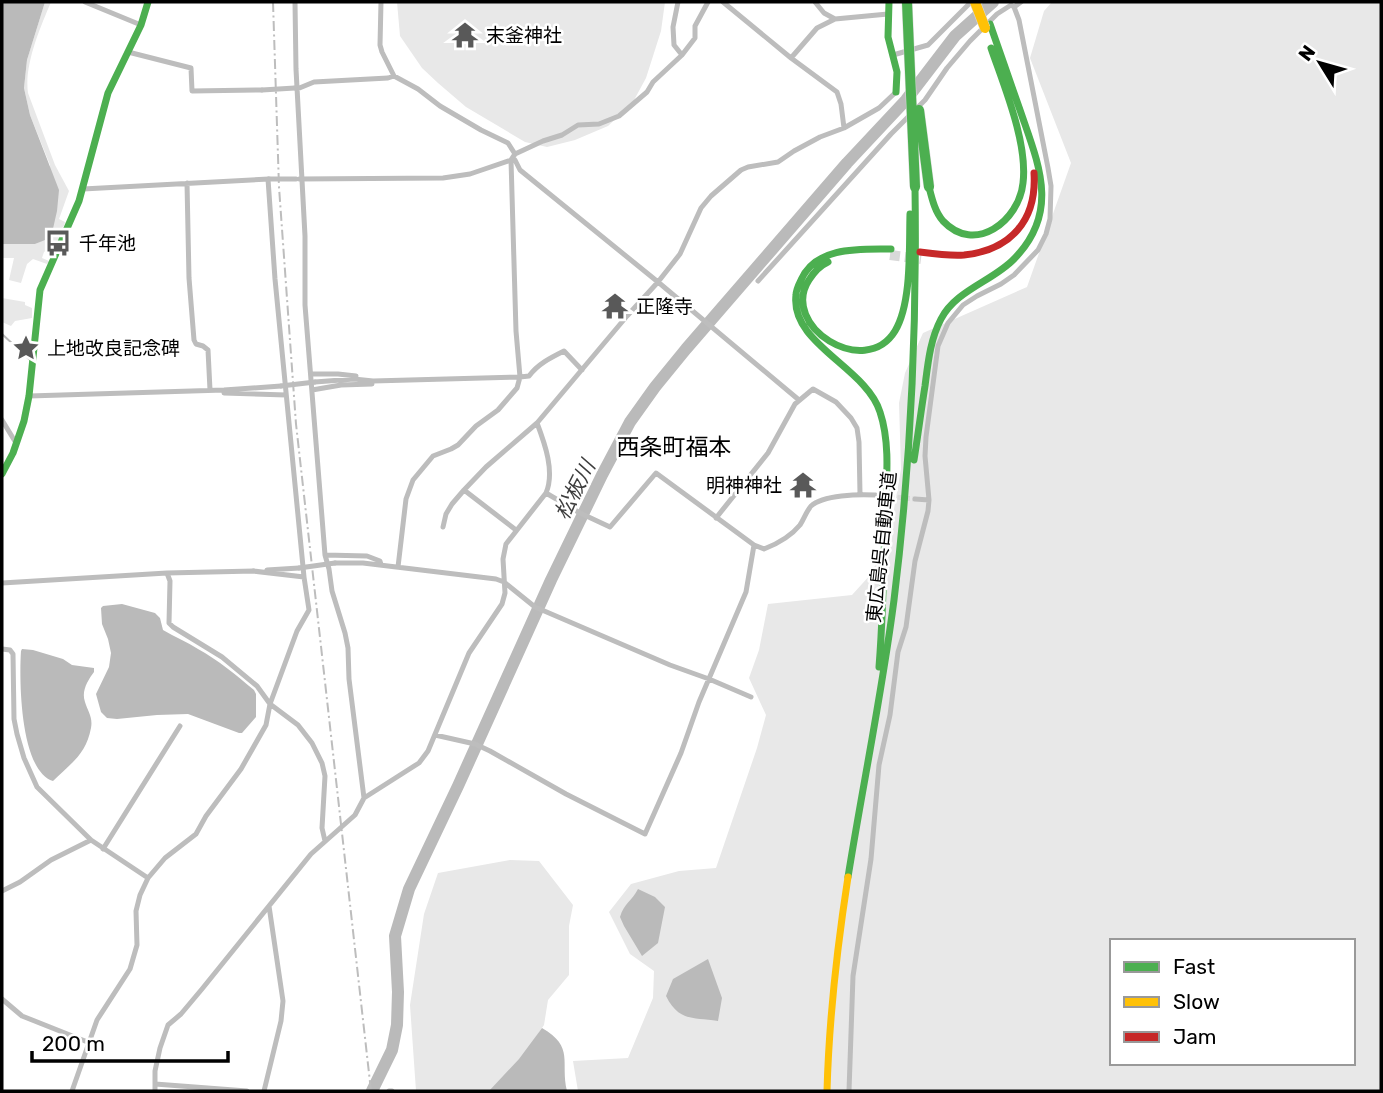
<svg xmlns="http://www.w3.org/2000/svg" width="1383" height="1093" font-family="Rubik,'Noto Sans JP',sans-serif">
<rect width="100%" height="100%" fill="#fff"/>
<path fill="#e8e8e8" fill-rule="evenodd" d="M45,2H51C40,28 24,65 28,93L55,165L69,191L59,219L65,222L64,226L53,237L60,236L56,244L44,252L42,258L49,261L47,264L33,259L27,264L21,283L9,280L14,258H2V244H35L49,237L50,165L30,115L24,88L27,60Z
M397,2H665L661,31L646,78L633,102L608,126L575,140L547,147L525,142L466,107L438,83L422,68L400,36Z
M1052,2H1381V1091H578L573,1061L628,1058L653,998L654,971L630,954L609,912L631,884L679,871L716,868L757,748L766,715L749,678L759,650L768,604L852,595L871,574L884,546L894,509L901,469L899,403L905,373L923,333L1027,287L1071,163L1030,58L1044,11ZM1112,941H1353V1063H1112Z
M2,298L25,302V305L32,308V318L15,321L11,326L2,322Z
M510,860L539,861L573,905L569,926V975L548,1000L544,1025L499,1091H416L410,1005L424,914L438,873Z"/>
<path fill="#bababa" d="M2,2H45L27,60L24,88L30,115L59,190L57,211L52,233L45,240L35,244H2Z
M122,604L155,613L160,618L163,630C175,637 187,642 198,649C218,660 236,675 254,690L256,694V717L242,733H239L188,714L157,715L117,719L107,718L101,712L96,694L109,667L111,653L108,639L102,624L101,608L103,606Z
M22,649L33,650L63,659L72,665L94,668V672C88,680 81,691 85,702C88,712 93,717 91,728C86,755 70,764 53,781C20,771 19,680 21,651Z
M638,889L655,897L665,907L658,943L642,956L624,926L620,917C624,903 632,901 638,889Z
M708,959L722,998L718,1021C693,1017 679,1022 666,996L673,979Z
M542,1028C575,1047 560,1062 567,1091H489L519,1059Z"/>
<g fill="none" stroke-linecap="round" stroke-linejoin="round">
<path stroke="#bababa" stroke-width="2" d="M2,334L29,359"/>
<path stroke="#bababa" stroke-width="12" d="M372,1091L392,1050L397,1025L398,992L395,936L409,889L458,786L551,580L602,475L630,422L655,387L686,349L847,163L906,100L955,36L993,2"/>
<path stroke="#d9d9d9" stroke-width="5" stroke-dasharray="5 2.5" stroke-linecap="butt" d="M875,495L915,499"/>
<path stroke="#d9d9d9" stroke-width="10" stroke-dasharray="10 5" stroke-linecap="butt" d="M890,255L921,259"/>
<path stroke="#bdbdbd" stroke-width="5" d="M85,2L141,25
M295,2L296,69L305,236V305L325,555L329,569L332,591L345,633L348,648L349,679L364,798
M381,2L380,45L382,52L394,76L418,89L440,106L481,130L508,143L515,154
M678,2L673,27L674,45L682,55
M723,2L791,58L837,92L841,104L844,128
M815,2L824,13L835,19
M128,52L191,68L192,91L262,90
M893,55L928,45L971,2
M791,58L817,28L835,19L888,14
M295,88L297,89L314,82L388,78L394,76
M511,160H515L520,170L658,282L799,400
M268,179L275,279L304,577
M299,179L443,178L470,174L511,160L515,154L543,141L562,135L578,125L599,124L619,116L647,92L653,82L682,55L695,38V26L708,2
M187,183L189,278L194,340L196,344L203,346L208,350L210,390
M83,189L269,179
M758,281L891,134L925,100L947,68L970,41L997,14L1011,5L1014,7L1021,2
M311,374H338L356,376
M315,382L354,379L373,381L520,377L529,376C538,364 550,358 564,351L582,370
M224,390V393L286,395
M312,390L341,385L372,384
M29,396L224,390L281,386
M2,420L16,443
M464,490L516,530
M915,499L929,500
M716,518L768,453L795,404L813,389L836,402L851,418L857,428L859,442L860,494
M443,527L446,514L452,504L464,490L486,467L537,423
M754,545L764,549C777,544 791,536 800,525C804,519 806,512 811,506C823,495 859,494 875,495
M325,555L367,556L380,561L381,565
M335,563H363L496,579L504,582L535,607L670,665L709,679L751,697
M398,567L406,499L413,480L433,456L451,449L458,445L476,426L498,410L517,388L520,377L516,331L511,160
M267,570L299,568
M167,573L170,581L169,623L173,627L222,657L257,686L270,704L298,725L312,743L322,763L325,776L322,828L325,841
M2,583L167,573L254,571
M2,649L10,650L13,654L14,719L17,734L24,758L37,787L91,840L148,878
M435,735L475,744L490,751L566,794L645,834L681,753L699,702L746,592L754,545L656,473L610,527L580,513L546,493
M103,849L180,726
M2,891L20,882L51,860L91,840
M2,999L22,1016L90,1043
M155,1084L247,1091
M72,1091L97,1020L130,969L137,945L136,911L140,895L148,878L165,858L196,834L206,816L241,769L266,725L270,704L297,631L309,610L304,577L253,571
M155,1091V1071L160,1048L168,1025L181,1014L202,989L311,854L355,815L364,798L419,763L428,751L469,653L502,604L505,593L503,559L506,544L546,493C555,472 545,444 537,423L627,316L658,282L680,254L701,208L711,196L741,170L748,167L778,162L794,151L820,137L844,128L879,108L896,92
M264,1091L281,1021L283,1001L269,906
M389,1091H392
M849,1091L853,976L871,859L879,765L890,715L898,652L906,627L915,561L928,511L929,500L925,456L926,437L938,346L948,323L963,305L977,296L1001,284L1014,275L1038,250L1046,234L1050,219L1051,186L1048,168L1019,20L1014,7"/>
<path stroke="#4caf50" stroke-width="7" d="M889,2L888,37L897,72L896,92
M929,187C932,199 935,212 943,221C975,255 1019,221 1023,183C1028,143 1004,86 991,48
M828,262C819,266 814,272 809,280C779,326 865,380 895,331C912,303 909,247 910,214
M914,460C918,435 921,411 925,386C928,363 930,340 941,319C956,290 993,281 1014,259C1061,211 1038,163 1020,110C1010,81 1000,53 990,24
M2,474L13,453L24,421L29,396L40,290L79,201L108,93L141,25L148,2
M879,667C883,617 884,568 885,518C886,484 891,445 880,412C866,367 790,344 796,295C796,290 799,284 801,280C816,246 860,249 891,249
M848,877C863,784 882,693 894,600C911,463 917,325 915,187"/>
<path stroke="#ffc107" stroke-width="7" d="M827,1091C829,1019 837,948 848,877"/>
<path stroke="#c62828" stroke-width="7" d="M920,252C935,254 949,256 964,255C1011,250 1037,220 1034,173"/>
<path stroke="#bdbdbd" stroke-width="2" stroke-dasharray="10 3.5 2 3.5" stroke-linecap="butt" d="M273,2L279,187L296,424L371,1091"/>
<g stroke="#dbdbdb" stroke-width="11" stroke-linecap="butt">
<path id="fast-bridge" d="M907,2L915,187
M919,110L929,187"/>
</g>
<g stroke="#dbdbdb" stroke-width="11" stroke-linecap="butt">
<path id="slow-bridge" d="M975,2L985,28"/>
</g>
<path stroke="#bdbdbd" stroke-width="5" d="M262,90L295,88
M269,179H296
M281,386L315,382
M299,568L335,563"/>
<use href="#fast-bridge" stroke="#4caf50" stroke-width="10"/>
<use href="#slow-bridge" stroke="#ffc107" stroke-width="10"/>
</g>
<defs>
<g id="temple-bare" transform="scale(2.1)"><path d="M0-6L5-2H3V0L6.5 2.5H4V6H1.5V3h-3V6H-4V2.5H-6.5L-3 0V-2H-5Z" fill="#595959" stroke="#fff" stroke-width="2.5" paint-order="stroke"/></g>
<g id="bus-bare" transform="scale(2.1)"><path d="M-5-6H5V4H4V6H2V4H-2V6H-4V4H-5ZM-3.5-4V0h7V-4ZM-3.5 1.2v1.5H-2V1.2ZM2 1.2v1.5H3.5V1.2Z" fill="#595959" stroke="#fff" stroke-width="2.5" paint-order="stroke"/></g>
<g id="sight-bare" transform="scale(2.1)"><path d="M0-6L1.8-2.2L6-1.7L2.9 1.2L3.7 5.4L0 3.3L-3.7 5.4L-2.9 1.2L-6-1.7L-1.8-2.2Z" fill="#595959" stroke="#fff" stroke-width="2.5" paint-order="stroke"/></g>
</defs>
<g fill-rule="evenodd">
<use href="#temple-bare" x="465" y="35"/>
<use href="#bus-bare" x="58" y="243"/>
<use href="#temple-bare" x="615" y="306"/>
<use href="#sight-bare" x="26" y="348"/>
<use href="#temple-bare" x="803" y="485"/>
</g>
<g text-anchor="middle" stroke-width="5" stroke-linejoin="round" paint-order="stroke">
<g font-size="19" fill="#000" stroke="#fff" text-anchor="start">
<text x="486" y="42">末釜神社</text>
<text x="79" y="250">千年池</text>
<text x="636" y="313">正隆寺</text>
<text x="47" y="355">上地改良記念碑</text>
<text x="782" y="492" text-anchor="end">明神神社</text>
</g>
<g font-size="19" fill="#000" stroke="#fff">
<text transform="translate(881 547) rotate(-84)" y="7">東広島呉自動車道</text>
</g>
<g font-size="21" font-style="italic" fill="#3d3d3d" stroke="#fff">
<text transform="translate(575 490) rotate(-63)" y="7">松板川</text>
</g>
<g font-size="23" fill="#000" stroke="#fff">
<text x="674" y="455">西条町福本</text>
</g>
</g>
<rect width="1383" height="1093" fill="none" stroke="#000000" stroke-width="7"/>
<rect x="1110" y="939" width="245" height="126" fill="#ffffff" stroke="#999999" stroke-width="2"/>
<rect x="1124" y="962" width="35" height="10" fill="#4caf50" stroke="#999999" stroke-width="2"/>
<text x="1173" y="974" font-size="21" fill="#000000">Fast</text>
<rect x="1124" y="997" width="35" height="10" fill="#ffc107" stroke="#999999" stroke-width="2"/>
<text x="1173" y="1009" font-size="21" fill="#000000">Slow</text>
<rect x="1124" y="1032" width="35" height="10" fill="#c62828" stroke="#999999" stroke-width="2"/>
<text x="1173" y="1044" font-size="21" fill="#000000">Jam</text>
<g transform="translate(1320 63) rotate(307)" stroke="#ffffff" stroke-width="5" paint-order="stroke">
<path d="M0-5L12 26L0 18L-12 26Z" fill="#000000"/>
<text y="-10" font-size="19" font-weight="bold" text-anchor="middle" fill="#000000">N</text>
</g>
<path d="M32 1051v10h196v-10" fill="none" stroke="#000000" stroke-width="3.5"/>
<text x="42" y="1051" font-size="21" fill="#000000" stroke="#ffffff" stroke-width="5" paint-order="stroke">200 m</text>
</svg>
